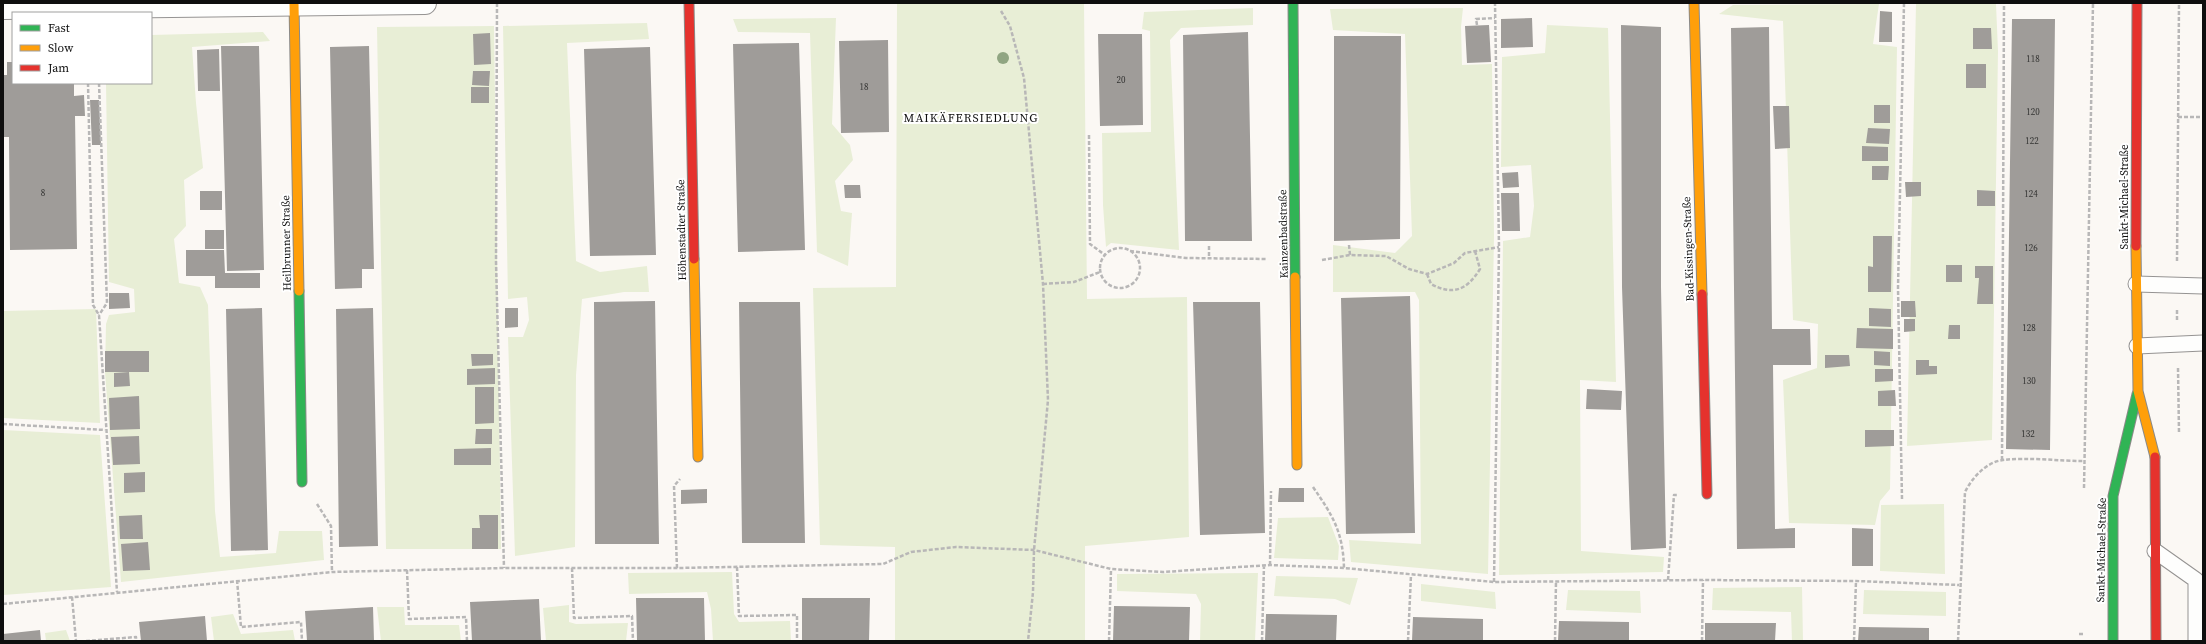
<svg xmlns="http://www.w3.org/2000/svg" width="2206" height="644" font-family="'Source Serif 4',serif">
<rect width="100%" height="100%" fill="#fbf8f4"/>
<path fill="#e8eed6" d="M897,3H1084L1087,299L1187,297L1189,537L1085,546V641H895V547L820,545L813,288L896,287Z
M1879,4L1873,44L1897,47L1890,489L1880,501L1875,525L1789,523L1783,380L1817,368L1818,324L1793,320L1783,21L1719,14L1733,5Z
M1916,4H1996L1998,51L1992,440L1907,446Z
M1253,8V25L1181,28L1170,40L1179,250L1111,243L1106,247L1103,205L1102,133L1151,132L1150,31L1142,29L1144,12Z
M1463,8L1461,27L1462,65L1492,64L1494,236L1488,574L1351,562L1349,540L1421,544L1419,300L1415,292H1333V245L1395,253L1412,236L1405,34L1333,30L1330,9Z
M836,18L832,124L850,145L853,160L835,181L841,211L852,213L848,266L817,252L810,33L738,32L733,19Z
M647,23L649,39L567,43L576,261L600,272L647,266L649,292H624L582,299L576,375L575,547L515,556L508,337H523L529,320L527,297L508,299L503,26Z
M1547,25L1608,28L1616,382L1580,380L1581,551L1664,557L1663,572L1499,575L1503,241L1530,237L1534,206L1531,165L1501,167L1502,57L1545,53Z
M494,26L501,549H386L377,27Z
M263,32L270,41L192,47L196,103L203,168L184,180L186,226L174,239L179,283L200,287L208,305L215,511L220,557L276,553L279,531H322L324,560L121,582L105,372L106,324L109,315L135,312L134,289L109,282L106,83H151V35Z
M96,309L100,423L3,418V311Z
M3,430L100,435L111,587L3,595Z
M1944,504L1945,574L1880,571L1881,505Z
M1328,517L1339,546L1338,560L1274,558L1278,518Z
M732,572L734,614L739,622L790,621L791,641H713L711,609L707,592L629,594L628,573Z
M1258,573L1255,641H1200L1201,604L1196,594L1117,591V574Z
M1276,576L1358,578L1350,605L1335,599L1274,596Z
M1421,584L1495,592L1496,609L1421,601Z
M1802,587L1803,641H1792L1791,612L1712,610L1713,588Z
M1568,590L1640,591L1641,613L1566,610Z
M1864,590L1946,592V616L1863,614Z
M569,605V622L576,624L628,623L626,641H546L543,608Z
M377,607H404L405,625H459L461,641H381Z
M233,614L241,634L293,630L295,641H214L211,617Z
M66,630L70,641H46L45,633Z"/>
<path fill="#9f9c99" d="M1880,11L1892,12V42H1879Z
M1532,18L1533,47L1501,48V19Z
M2012,19H2055L2050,450L2006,449Z
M1489,25L1491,62L1467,63L1465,26Z
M1621,25L1661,27V287L1666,548L1631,550L1622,287Z
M1769,27L1772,329H1810L1811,365H1773L1775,529L1795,528V548L1737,549L1731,28Z
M1973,28H1991L1992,49H1973Z
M1248,32L1252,241H1185L1183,35Z
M490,33L491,64L474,65L473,34Z
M1098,34H1142L1143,125L1100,126Z
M1334,36H1401L1400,239L1334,241Z
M888,40L889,132L841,133L839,41Z
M799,43L805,250L738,252L733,44Z
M221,46H259L264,270L227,271Z
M369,46L374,269H362V288L335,289L330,47Z
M650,47L656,255L590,256L584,49Z
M219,49L220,91H198L197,50Z
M7,62H13V83H74V96L84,95L85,116H75L77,249L10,250L9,137H3V75H7Z
M1966,64H1986V88H1966Z
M473,71H490L489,86L472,85Z
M471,87H489V103H471Z
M90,100H99L101,145H92Z
M1874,105H1890V123H1874Z
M1773,106H1789L1790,148L1775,149Z
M1868,128L1890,129L1889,144L1866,143Z
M1862,146L1888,147V161H1862Z
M1872,166H1889L1888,180H1872Z
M1518,172L1519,187L1503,188L1502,173Z
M1905,182H1921V196L1906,197Z
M844,185H860L861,198H845Z
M1977,190L1995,191V206H1977Z
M200,191H222V210H200Z
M1501,193H1519L1520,231H1502Z
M205,230H224V249H205Z
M1873,236H1892L1891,292H1868V266L1873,267Z
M186,250H224L225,273H260V288H215V276H186Z
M1946,265H1962V282H1946Z
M1975,266H1993V304H1977L1979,278H1975Z
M109,293H129L130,308L109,309Z
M1410,296L1415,533L1346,534L1341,298Z
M655,301L659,544H595L594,302Z
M1901,301H1915L1916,317H1901Z
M739,302H800L805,543H742Z
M1193,302H1260L1265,533L1200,535Z
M262,308L268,550L231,551L226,309Z
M373,308L378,546L339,547L336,309Z
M505,308H518V327L505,328Z
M1869,308L1891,309V327L1869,326Z
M1904,319H1915V331L1904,332Z
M1949,325H1960V339H1948Z
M1857,328L1893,329V349L1856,348Z
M105,351H149V372H105Z
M1874,351L1890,352V366L1874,365Z
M471,354H493V365L472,366Z
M1825,355H1849L1850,366L1825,368Z
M1916,360H1929V366H1937V374L1916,375Z
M495,368V384L467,385V369Z
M1875,369H1893V381L1875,382Z
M129,372L130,386L114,387V373Z
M475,387H494V423L475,424Z
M1587,389L1622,391L1621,410L1586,409Z
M1895,390L1896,406H1878V391Z
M139,396L140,429L110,430L109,398Z
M476,429H492V444H475Z
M1865,430H1894V446L1865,447Z
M139,436L140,464L113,465L111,437Z
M491,448V465H454V449Z
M145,472V492L124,493V473Z
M1279,488H1304V502H1278Z
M707,489V503L681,504V490Z
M142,515L143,539H120L119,516Z
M479,515H498V549H472V528H480Z
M1852,528L1873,529V566H1852Z
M148,542L150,570L123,571L121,544Z
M636,598H704L705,641H637Z
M802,598H870L869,641H802Z
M539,599L541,641H472L470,602Z
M1114,606L1190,607L1189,641H1113Z
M373,607L374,641H307L305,611Z
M1266,614L1337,615L1336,641H1265Z
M205,616L207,641H141L139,622Z
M1413,617L1483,619V641H1412Z
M1559,621L1629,622V641H1558Z
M1705,623H1776L1775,641H1705Z
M1859,627L1929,628V641H1858Z
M40,630L41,641H3V634Z"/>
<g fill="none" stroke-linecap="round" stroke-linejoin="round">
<g stroke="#959392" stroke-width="17">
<path id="lane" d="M2136,284L2203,286
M2137,346L2203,343
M2155,551L2196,580V641"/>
</g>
<g stroke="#959392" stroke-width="24">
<path id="street" d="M3,8L425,3"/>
</g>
<g stroke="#8b8a88" stroke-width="11">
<path id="fast" d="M1293,3L1295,277
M299,291L302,482
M2113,641V496L2137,394"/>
</g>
<g stroke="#8b8a88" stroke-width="11">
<path id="slow" d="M294,3L299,291
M1694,3L1702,294
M2136,246L2138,391L2155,457
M694,259L698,457
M1295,277L1297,465"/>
</g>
<g stroke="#8b8a88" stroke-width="11">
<path id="jam" d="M689,3L694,259
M2136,246L2137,3
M1702,294L1707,494
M2155,457L2156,641"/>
</g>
<path stroke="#b8b7b7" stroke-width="2.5" stroke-dasharray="4 2" stroke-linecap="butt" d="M497,3L496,262L504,568
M1001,11L1010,26L1024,78L1043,284L1048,400L1034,550L1033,592L1028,641
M1477,25L1476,19L1495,18
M88,83L93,305L99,315L117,592
M99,83L107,303L99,315
M2178,117H2203
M1089,135L1090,244L1105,255
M1349,245L1350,255
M1209,246V258
M1100 268a20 20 0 1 1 40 0a20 20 0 1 1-40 0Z
M1130,251L1186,258L1267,259
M1322,260L1350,255L1386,256L1409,269L1427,274L1454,263L1465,253L1499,247
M2177,261L2179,3
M1427,274L1431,284C1453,296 1467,290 1480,269L1475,251
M1043,284L1074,282L1100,272
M2177,310V321
M2178,368L2179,433
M3,424L105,430
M2002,460L2004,3
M1313,487C1333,516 1343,532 1344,568
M2084,488L2093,3
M1902,499L1898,288L1904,3
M317,504L331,526L332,572
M1270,565L1271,491
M737,567L739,616L797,615V641
M572,568L574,618L632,616L633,641
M677,568L674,486L680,479
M407,570L409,619L466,617L467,641
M237,580L241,627L301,622L302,641
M1668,580L1674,495H1678
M1494,582L1499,247L1495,3
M72,597L76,641
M3,604L332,572L504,568H677L883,564L911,552L956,547L1034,550L1111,569L1163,572L1270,565L1344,568L1494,582L1703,580L1856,581L1959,585
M2079,634H2083
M86,641L136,637V641
M1109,641L1111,569
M1262,641L1264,565
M1408,641L1411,575
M1555,641L1556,581
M1702,641L1703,580
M1854,641L1856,581
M1958,641L1965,492C1972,478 1986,462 2003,460C2027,457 2059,461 2084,461"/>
<use href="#lane" stroke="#fefefd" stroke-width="15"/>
<use href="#street" stroke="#fefefd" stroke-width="22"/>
<use href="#fast" stroke="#30b455" stroke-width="9"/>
<use href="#slow" stroke="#ff9f0a" stroke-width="9"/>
<use href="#jam" stroke="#e5322d" stroke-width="9"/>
</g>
<circle fill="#90a582" cx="1003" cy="58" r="6"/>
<g text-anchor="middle" stroke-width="4" stroke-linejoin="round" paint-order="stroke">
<g font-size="9" fill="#323231">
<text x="2033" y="62">118</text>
<text x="1121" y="83">20</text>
<text x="864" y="90">18</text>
<text x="2033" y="115">120</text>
<text x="2032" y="144">122</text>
<text x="43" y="196">8</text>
<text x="2031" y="197">124</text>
<text x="2031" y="251">126</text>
<text x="2029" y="331">128</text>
<text x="2029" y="384">130</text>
<text x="2028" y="437">132</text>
</g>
<g font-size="11" fill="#0e0e0e" stroke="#fff">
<text transform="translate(2124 197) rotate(-90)" y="4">Sankt-Michael-Straße</text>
<text transform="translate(681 230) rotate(-91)" y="4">Höhenstadter Straße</text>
<text transform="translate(1283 234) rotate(-91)" y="4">Kainzenbadstraße</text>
<text transform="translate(286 243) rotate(-91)" y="4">Heilbrunner Straße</text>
<text transform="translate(1688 249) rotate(-92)" y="4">Bad-Kissingen-Straße</text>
<text transform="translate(2101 550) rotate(-89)" y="4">Sankt-Michael-Straße</text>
</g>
<g font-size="12" letter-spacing="1" fill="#0e0e0e" stroke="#fff">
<text x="971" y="122">MAIKÄFERSIEDLUNG</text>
</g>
</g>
<rect width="2206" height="644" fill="none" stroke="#0e0e0e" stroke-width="8"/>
<rect x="12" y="12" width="140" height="72" fill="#ffffff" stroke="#9f9f9f"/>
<rect x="20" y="25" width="20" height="6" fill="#30b455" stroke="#9f9f9f"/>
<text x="48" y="32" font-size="12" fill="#0e0e0e">Fast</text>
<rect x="20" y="45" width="20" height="6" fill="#ff9f0a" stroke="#9f9f9f"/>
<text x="48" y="52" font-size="12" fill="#0e0e0e">Slow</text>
<rect x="20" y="65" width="20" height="6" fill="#e5322d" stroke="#9f9f9f"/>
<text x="48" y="72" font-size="12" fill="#0e0e0e">Jam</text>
</svg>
